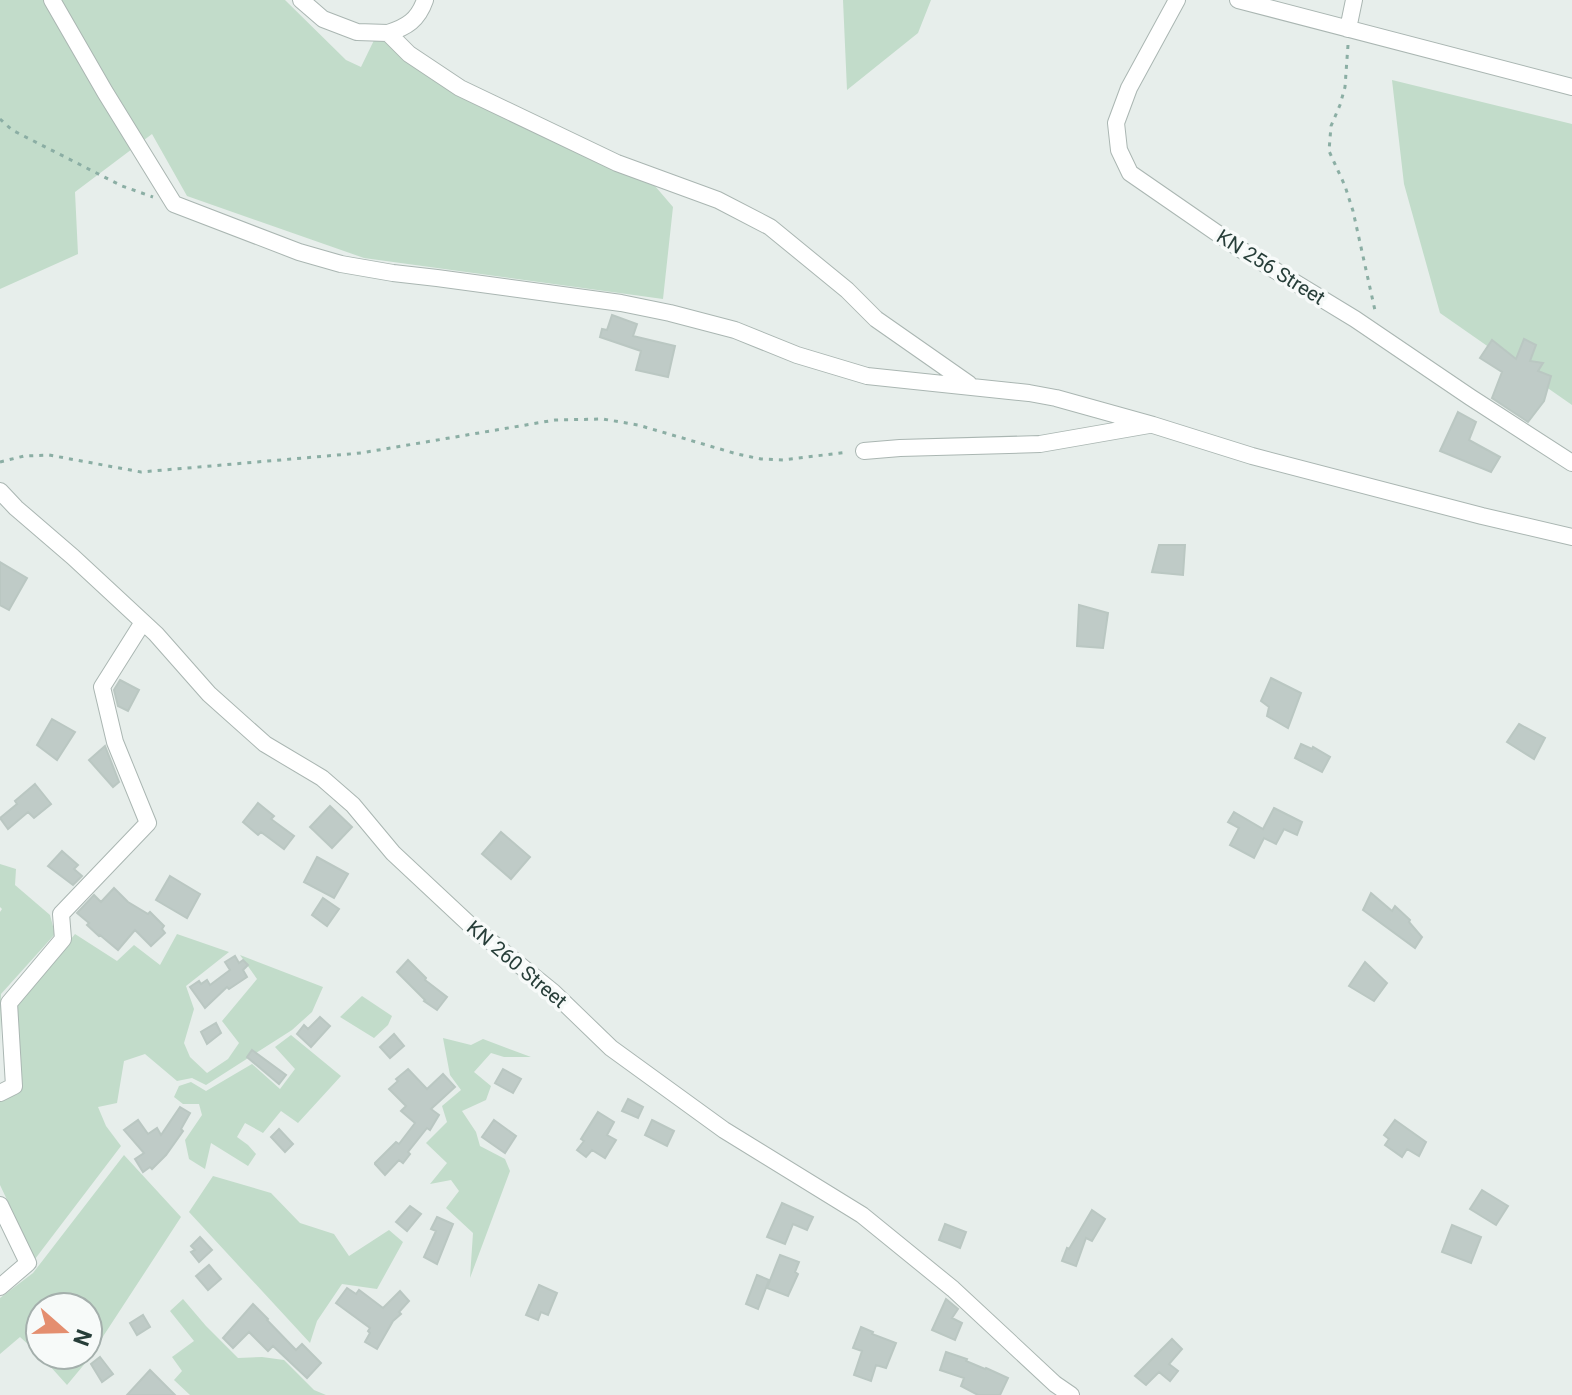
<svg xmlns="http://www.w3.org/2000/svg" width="1572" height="1395" font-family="Roboto,sans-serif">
<rect width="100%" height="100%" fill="#e7eeeb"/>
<path fill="#c2dcca" d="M0,0H285L346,60L361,67L378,32L431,79L655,186L673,207L663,299L364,258L187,196L152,134L75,192L78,254L0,289Z
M843,0H931L918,33L847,90Z
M1392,80L1572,124V405L1440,313L1404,184Z
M0,864L16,869L15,885L50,915L55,934L1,994L0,1046V912L2,909L0,907Z
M75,934L117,961L134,945L160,965L177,934L229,952L186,986L194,1009L184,1043L190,1057L207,1073L228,1059L239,1043L222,1021L257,979L240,955L323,987L312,1012L292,1030L206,1085L192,1078L177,1081L145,1054L124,1061L117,1103L98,1107L106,1126L121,1146L35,1259L0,1185V1099L21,1092L17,1006Z
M362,996L392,1016L388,1025L374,1038L340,1017Z
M291,1035L341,1076L298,1123L281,1111L263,1133L245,1123L237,1137L248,1145L256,1154L248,1166L211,1143L205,1169L189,1159L185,1140L202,1115L199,1104H183L174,1097L179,1086L191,1082L206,1091L252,1064L280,1089L295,1069L275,1047Z
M443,1038L471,1045L483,1039L531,1057H504L491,1053L474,1072L491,1086L486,1100L462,1111L476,1132L480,1146L505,1159L510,1171L470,1278L473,1233L446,1208L459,1191L451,1180L430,1184L447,1163L426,1143L447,1122L442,1106L461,1090L450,1075Z
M124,1155L181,1217L87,1361L67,1385L40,1355H88V1307H40V1355L20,1337L0,1354V1298L33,1273Z
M213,1176L271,1193L300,1223L334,1234L349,1256L389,1230L403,1242L377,1289L342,1284L317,1321L310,1343L189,1212Z
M183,1299L206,1326L238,1358L262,1357L284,1360L314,1390L326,1395H190L174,1380L182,1371L172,1357L194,1341L170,1311Z"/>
<path fill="#bfcbc7" stroke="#bac7c2" stroke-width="2" d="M612,315L637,324L633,336L675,346L668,377L636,370L641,351L600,337L602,329L607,330Z
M1524,339L1536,345L1530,361L1543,363L1538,371L1551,376L1544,401L1528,422L1492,398L1502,372L1480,358L1492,340L1516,359Z
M1458,412L1476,422L1469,440L1500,457L1491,472L1440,451Z
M1159,545H1185L1183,575L1152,572Z
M0,562L27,578L9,610L0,605Z
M1079,605L1108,613L1103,648L1077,646Z
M1271,678L1301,693L1288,728L1267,716L1269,707L1261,701Z
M120,680L139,690L128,711L118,706L114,690Z
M52,719L75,732L57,760L37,745Z
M1519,724L1545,738L1534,759L1507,742Z
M1301,744L1312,749L1313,747L1330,757L1322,772L1295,758Z
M105,746L119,782L113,787L89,760Z
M35,784L51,804L34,818L28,812L8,829L0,818L17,804L15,801Z
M258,803L274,816L271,819L294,836L284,849L261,832L258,835L243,822Z
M330,806L352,827L332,848L310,827Z
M1274,808L1302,822L1297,835L1284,829L1276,844L1264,838L1254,858L1230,845L1239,828L1228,822L1234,812L1263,829Z
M501,832L530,857L511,879L482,854Z
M62,851L78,865L74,869L82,876L73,885L48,866Z
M317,857L348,874L334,898L304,882Z
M170,876L200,894L187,918L156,900Z
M114,888L128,902L148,914L150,912L164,926L162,929L165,933L151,946L135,930L118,950L100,935L99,936L87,925L89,923L77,913L94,895L101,902Z
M1371,893L1392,911L1395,906L1410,920L1409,922L1422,937L1415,948L1363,910Z
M323,898L339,909L327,926L312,915Z
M235,956L239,963L243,960L248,965L243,970L247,977L229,989L227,987L205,1008L190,987L199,981L201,984L207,980L210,985L230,970L225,962Z
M408,960L426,978L425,980L447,997L437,1010L424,1001L425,1000L397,972Z
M1365,962L1387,983L1374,1001L1349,986Z
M320,1017L330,1026L311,1047L297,1034L304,1025L308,1029Z
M216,1023L221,1033L207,1044L201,1032Z
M394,1034L404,1046L390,1058L380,1047Z
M252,1050L286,1075L279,1084L247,1057Z
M408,1069L427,1089L443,1074L455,1087L431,1109L439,1115L430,1130L427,1128L408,1152L410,1154L403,1163L399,1160L385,1175L375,1164V1163L396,1142L399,1144L415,1123L401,1111L406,1106L389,1089L398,1081L396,1079Z
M503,1069L521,1079L513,1093L495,1083Z
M628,1099L643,1107L638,1118L622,1111Z
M180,1107L190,1113L181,1129L183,1131L166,1155L152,1169L150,1167L143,1172L135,1159L144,1153L124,1130L138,1120L148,1134L157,1128L161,1135Z
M598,1112L614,1122L607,1135L616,1140L605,1158L592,1150L586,1157L577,1150L584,1141L581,1139Z
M494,1120L516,1136L505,1153L482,1137Z
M652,1120L674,1131L667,1146L645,1135Z
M1395,1120L1426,1142L1419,1156L1407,1149L1402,1157L1385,1145L1389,1139L1384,1135Z
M279,1129L293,1144L285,1152L271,1137Z
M1482,1190L1508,1206L1496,1225L1470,1209Z
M782,1203L813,1217L807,1230L793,1224L785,1244L767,1237Z
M410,1206L421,1214L407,1231L396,1222Z
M1092,1210L1105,1219L1092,1241L1086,1238L1076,1266L1062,1261L1067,1248L1069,1249Z
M437,1217L453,1224L437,1264L424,1257L436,1231L431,1229Z
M945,1224L966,1232L960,1248L939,1240Z
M1452,1225L1481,1237L1471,1263L1442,1252Z
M200,1237L212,1250L199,1262L191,1252L195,1250L191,1246Z
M780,1255L799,1262L795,1272L798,1274L788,1296L767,1288Z
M209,1265L221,1279L208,1290L196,1276Z
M757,1275L769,1280L758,1309L746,1304Z
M539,1285L557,1293L548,1315L541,1312L538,1320L526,1315Z
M347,1288L356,1294L359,1290L383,1308L400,1291L409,1301L399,1312L401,1314L393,1321L377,1349L365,1342L370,1333L368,1331L370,1328L336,1303Z
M946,1299L958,1309L952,1318L962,1323L955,1340L932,1330Z
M253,1304L268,1319L267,1320L296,1350L302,1344L321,1363L307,1378L273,1346L268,1351L249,1332L233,1348L223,1338Z
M143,1315L150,1327L137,1335L130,1323Z
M861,1327L873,1332L872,1334L896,1343L886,1368L876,1365L871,1381L854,1375L862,1351L853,1348Z
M1172,1339L1182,1349L1169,1364L1178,1371L1170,1381L1159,1372L1146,1385L1135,1376Z
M946,1352L967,1359L966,1361L985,1369L986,1368L1008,1378L1000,1395H978L961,1386L964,1378L940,1370Z
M100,1357L113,1374L102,1382L91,1364Z
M150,1370L175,1395H127Z"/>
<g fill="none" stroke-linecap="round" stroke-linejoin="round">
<g stroke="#aab6b2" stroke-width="18">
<path id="street" d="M52,0L105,92L174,204L299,252L341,264L393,273L437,278L621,303L670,313L735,330L797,355L867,376L1029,393L1056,398L1153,425L1252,456L1482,516L1572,537
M301,0L323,19L357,32L388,33L409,54L460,88L617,163L718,200L770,227L847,290L876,319L969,384
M1177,0L1129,88L1116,123L1119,150L1130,173L1240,249L1355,319L1470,397L1572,463
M1238,0L1572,87
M1348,29L1354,0
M388,33C407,27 418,20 425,0
M864,451L900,448L1040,444L1149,425
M0,491L16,508L73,557L156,634L209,694L265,744L322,778L353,805L393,853L469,924L553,992L611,1048L724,1130L862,1215L953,1289L1055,1384L1071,1395
M0,1093L14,1086L9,1003L63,939L61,914L148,823L115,742L102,687L143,622
M0,1205L28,1263L0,1287"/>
</g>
<path stroke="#8baea4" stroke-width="3" stroke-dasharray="4 6" stroke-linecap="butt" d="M1348,45L1345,87L1340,105L1331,126L1329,151L1345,186L1353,211L1376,315
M0,119L12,130L122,186L153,197
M0,462L24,456L49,455L141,472L361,453L555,420L603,419L638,425L737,454L761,459L783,460L848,452"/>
<use href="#street" stroke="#fff" stroke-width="16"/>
</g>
<g text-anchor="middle" stroke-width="7" stroke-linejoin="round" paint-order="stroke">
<g font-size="20" fill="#273e39" stroke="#f7faf9">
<text transform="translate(1271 267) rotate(32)" y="7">KN 256 Street</text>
<text transform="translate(517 964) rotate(40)" y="7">KN 260 Street</text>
</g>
</g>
<g transform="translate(64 1331) rotate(110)"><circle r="38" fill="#f7faf9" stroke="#a4afac" stroke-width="2"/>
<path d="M0-6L14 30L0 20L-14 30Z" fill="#e48e6f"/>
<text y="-12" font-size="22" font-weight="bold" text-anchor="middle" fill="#273e39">N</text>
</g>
</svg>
